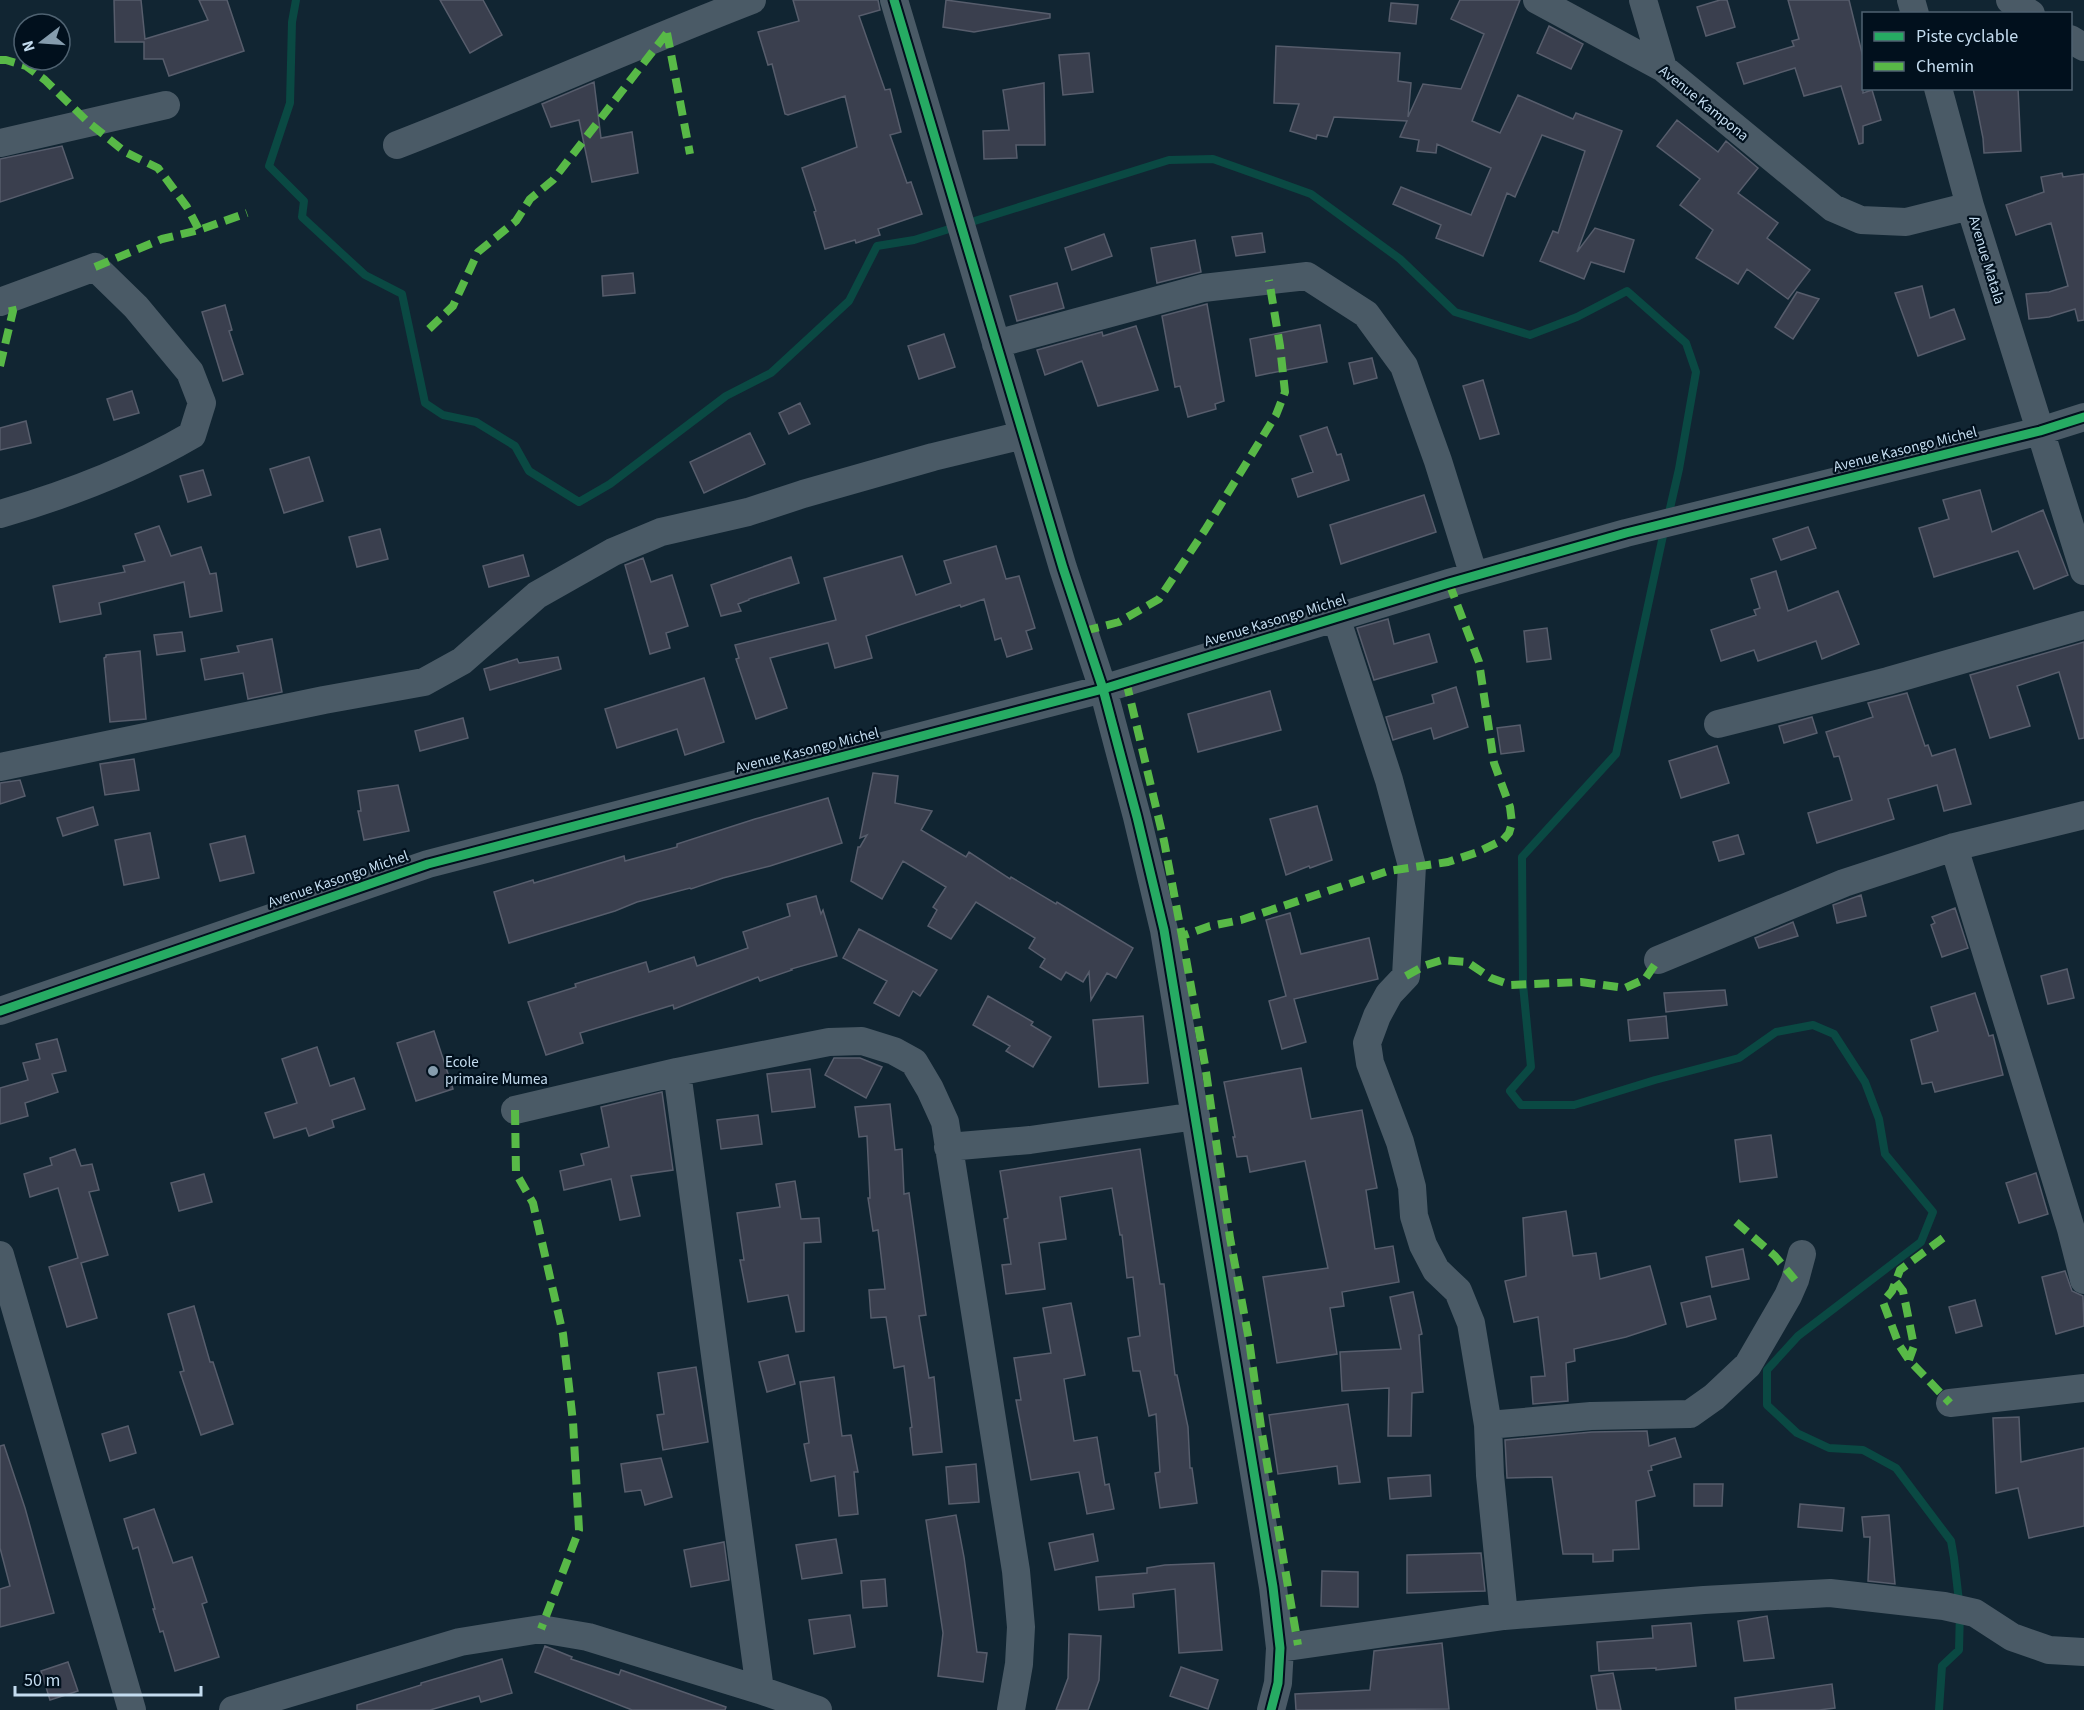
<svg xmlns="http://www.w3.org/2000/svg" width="2084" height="1710" font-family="'Source Sans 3',sans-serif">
<rect width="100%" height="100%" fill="#112532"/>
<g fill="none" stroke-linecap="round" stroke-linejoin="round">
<path stroke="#0a4943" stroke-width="8" d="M296,0L292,22L290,103L269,166L304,201L302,217L365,275L402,294L425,403L443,415L476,422L515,446L529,471L579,502L610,484L726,396L771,373L849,301L877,246L914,240L1169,160L1213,159L1311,194L1400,259L1455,312L1530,335L1577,317L1627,291L1686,343L1696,372L1679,469L1668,517
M1664,531L1616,754L1522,857L1523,985L1531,1067L1510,1091L1521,1105H1574L1655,1080L1739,1058L1776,1032L1813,1025L1834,1034L1845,1051L1865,1082L1879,1119L1885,1154L1933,1212L1921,1242L1798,1336L1767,1370V1405L1797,1433L1829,1448L1863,1450L1896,1468L1951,1541L1954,1558L1960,1610L1959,1650L1942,1666L1939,1710"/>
</g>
<path fill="#3a3f4e" stroke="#575d6c" stroke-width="1.5" d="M114,0H141L145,39L208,20L199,0H227L244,51L169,76L163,59H144V42H115Z
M440,0H483L502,35L470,53Z
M793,0H878L880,10L859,16L885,90L890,89L901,132L890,135L907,183L911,182L922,214L878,229L880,235L856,243L855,240L825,249L814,212L816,211L802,168L857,147L845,96L788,115L785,114L772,64L768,65L758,32L799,21Z
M946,0L1050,14V18L974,32L943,27Z
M1460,0H1520L1472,121L1500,133L1518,95L1573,119L1576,113L1622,131L1577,252L1595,228L1634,240L1624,272L1591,262L1584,279L1540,261L1553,231L1558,233L1585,151L1542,135L1515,197L1507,193L1483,256L1436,238L1441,225L1393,204L1401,187L1471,215L1491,168L1437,144L1436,153L1417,151L1419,140L1400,137L1407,121L1334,117L1327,137L1317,135L1316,139L1290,131L1299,104L1274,103L1276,46L1400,53L1398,81L1411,83L1408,117L1423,84L1461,89L1484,34L1451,19Z
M1720,0H1727L1735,27L1706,36L1697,7Z
M1788,0H1849L1863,57V93L1872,90L1881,120L1863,126V143L1859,144L1841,86L1804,96L1795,68L1744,84L1737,63L1794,46L1792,41L1799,39Z
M1391,3L1418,5L1416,24L1389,21Z
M1549,26L1583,44L1571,69L1537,53Z
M1089,53L1093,92L1063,95L1059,55Z
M594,82L601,138L632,132L638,173L592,182L579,120L551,127L542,104Z
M1044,83L1045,145H1016L1017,158L984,159L983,131L1009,130L1003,90Z
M1973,88H2018L2021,151L1984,153L1983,138Z
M1677,120L1718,152L1726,141L1758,168L1738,193L1778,223L1767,238L1810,270L1788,299L1747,269L1738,284L1696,258L1713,230L1680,205L1700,179L1657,146Z
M62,146L73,178L0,202V159Z
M2062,173L2063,177L2084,174V320L2078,321L2075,309L2049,317L2029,319L2026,294L2049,292L2068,286L2051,223L2016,235L2006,205L2044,192L2041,177Z
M1262,233L1265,252L1236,256L1232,237Z
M1104,234L1112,256L1072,270L1065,248Z
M1195,240L1201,272L1157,283L1151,248Z
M633,273L635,293L603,296L602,276Z
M1057,283L1064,308L1017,321L1010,296Z
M1922,286L1930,318L1954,309L1965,339L1918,356L1895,293Z
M1797,292L1819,299L1793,339L1775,327Z
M1207,304L1224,401L1215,404L1216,409L1188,417L1180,386L1175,387L1162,316Z
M225,305L232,330L229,331L243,374L223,381L202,312Z
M1320,325L1327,362L1256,376L1250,339Z
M1136,326L1158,390L1098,406L1082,361L1045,375L1037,350L1102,332L1103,336Z
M944,334L955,367L919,379L908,346Z
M1372,358L1377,378L1354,384L1349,363Z
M1483,380L1499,434L1480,439L1463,386Z
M132,391L139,413L114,420L107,399Z
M800,403L810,424L789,434L779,413Z
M26,421L31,443L0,450V428Z
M1327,427L1337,455L1341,454L1349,480L1298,497L1292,479L1313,472L1300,436Z
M750,433L765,464L704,493L690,462Z
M309,457L323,501L284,513L270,469Z
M203,470L211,495L188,502L180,476Z
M1980,490L1992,532L2043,510L2068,575L2034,589L2018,551L1934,577L1919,528L1949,519L1943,500Z
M1424,495L1436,532L1341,564L1330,525Z
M159,526L171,556L201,547L210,574L216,573L222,611L190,617L184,582L99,603L101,614L60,622L53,586L125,572L123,566L145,561L135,534Z
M1808,527L1816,548L1781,560L1773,539Z
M380,529L388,559L357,567L349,537Z
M996,546L1006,579L1019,576L1035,628L1026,631L1032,649L1007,657L1001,638L995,640L984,599L961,607L960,605L866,636L872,658L835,668L828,643L770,658L787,708L756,719L736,659L739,658L735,645L836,620L824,578L902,556L916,595L951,583L944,561Z
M523,555L529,576L489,587L483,566Z
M791,557L799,583L749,599V600L738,604L741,611L721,616L711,585Z
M643,558L651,582L672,575L688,626L666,633L670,648L650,654L625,565Z
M1776,571L1788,611L1838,591L1859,644L1822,659L1816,641L1758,661L1754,650L1721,661L1711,630L1756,615L1754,610L1760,608L1751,579Z
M1388,619L1394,644L1429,634L1437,662L1374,680L1357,628Z
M1547,628L1551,659L1527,662L1524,631Z
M182,632L185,651L157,655L154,635Z
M272,639L282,692L248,699L243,673L205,680L201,659L239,652L237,646Z
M2084,642V738L2079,739L2059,672L2017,686L2030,726L1990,738L1970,675Z
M140,651L146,719L110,722L104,658L106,657V655Z
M558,657L561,669L490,690L484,669L517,659L519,663Z
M704,678L724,742L685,755L677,729L617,748L605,709Z
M1456,687L1468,727L1434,739L1431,728L1393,740L1386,717L1434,703L1432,695Z
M1270,691L1281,730L1198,752L1188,714Z
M1907,693L1925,746L1928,745L1932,756L1955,749L1971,804L1944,811L1937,785L1888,799L1894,819L1817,843L1808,813L1852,800L1839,756L1834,757L1826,732L1873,717L1868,703Z
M1812,717L1817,733L1784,743L1779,726Z
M463,718L468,738L420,751L415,731Z
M1520,725L1524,751L1501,754L1497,728Z
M1717,746L1729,783L1681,798L1669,761Z
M134,759L139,790L105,795L100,764Z
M873,773L898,776L895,803L932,811L921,830L966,857L969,852L1010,879L1011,877L1056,904L1057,902L1133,948L1116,978L1107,973L1091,1000L1089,972L1083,982L1066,972L1061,980L1040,967L1045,959L1029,948L1035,938L976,902L951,939L928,926L937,910L933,907L946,887L903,861L882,899L851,881L858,847H860L867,835L860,838Z
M20,780L25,796L0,804V783Z
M398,785L409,831L364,840L358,811H361L358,791Z
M828,798L842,843L770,866L723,878L691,889L690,888L637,902L615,911L509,943L494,892L533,880L534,883L624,856L625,861L677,847V844L755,819Z
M1317,806L1332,860L1310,868L1309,866L1286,875L1270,819Z
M93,807L98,825L63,836L57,818Z
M150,833L159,878L124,885L115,840Z
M1738,835L1744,854L1719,861L1713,842Z
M245,836L254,873L220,881L210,844Z
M1861,895L1866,916L1837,923L1833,905Z
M816,896L821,914L823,910L837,956L791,969L792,970L760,981L758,977L674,1009L673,1005L580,1033L583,1043L546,1055L528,1002L576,987L575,984L646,962L649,972L694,957L697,966L748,948L743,932L790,916L787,904Z
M1955,908L1968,948L1942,957L1931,925L1935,923L1932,917Z
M1290,913L1301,954L1369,938L1378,979L1294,999L1306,1042L1282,1049L1269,1001L1286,996L1266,920Z
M1793,922L1798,936L1759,948L1755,938Z
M859,929L937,970L920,996L913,991L899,1016L874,1003L887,981L843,958Z
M2067,969L2074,998L2048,1004L2041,976Z
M1725,990L1727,1005L1666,1012L1664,993Z
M1975,993L1989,1036L1993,1035L2003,1075L1935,1092L1932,1082L1922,1084L1911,1040L1938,1031L1931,1007Z
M988,996L1033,1022L1031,1025L1051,1037L1033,1067L1006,1051L1010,1046L973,1025Z
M1143,1016L1148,1083L1099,1087L1093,1020Z
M1666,1016L1668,1038L1630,1041L1628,1020Z
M434,1031L453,1089L416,1101L397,1043Z
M57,1039L66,1071L52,1074L58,1092L25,1103L28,1116L0,1124V1088L28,1080L23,1063L40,1059L36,1044Z
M317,1047L330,1086L354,1078L365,1109L332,1120L334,1127L309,1136L306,1128L274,1138L265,1113L297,1103L282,1059Z
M834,1058H860L882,1067L866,1098L825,1075Z
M1301,1068L1311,1119L1362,1110L1377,1188L1366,1190L1375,1249L1393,1246L1399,1282L1342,1292L1344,1306L1330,1308L1337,1354L1277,1363L1263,1277L1328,1268L1305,1161L1250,1172L1247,1156L1237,1157L1233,1137H1235L1224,1082Z
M810,1069L815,1107L772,1112L767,1074Z
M662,1092L673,1170L631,1176L640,1216L620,1220L611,1179L564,1190L560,1171L584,1165L581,1154L609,1147L601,1107Z
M890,1104L895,1150L902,1149L904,1194L909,1193L926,1315L919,1316L929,1378L934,1377L942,1452L913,1455L910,1428L912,1427L904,1366L894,1368L886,1317L871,1318L869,1290L885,1289L878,1230L873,1231L868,1198H870L867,1136L859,1137L855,1107Z
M758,1115L762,1144L721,1149L717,1120Z
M1771,1135L1777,1177L1740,1182L1735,1140Z
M75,1149L81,1166L92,1164L99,1190L89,1192L108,1255L81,1263L97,1318L67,1327L49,1267L78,1258L58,1188L30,1197L24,1174L52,1165L50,1158Z
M1140,1149L1160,1284H1164L1175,1375H1177L1188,1427L1190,1468H1192L1197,1503L1160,1508L1155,1473L1160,1472L1156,1414L1149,1416L1140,1371H1133L1128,1338L1140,1336L1133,1277L1127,1278L1122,1235H1120L1112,1188L1060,1197L1066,1239L1039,1243L1045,1289L1006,1294L1002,1265L1011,1264L1004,1219L1008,1218L1000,1171Z
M2036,1173L2048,1214L2019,1223L2006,1183Z
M204,1174L212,1202L179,1211L171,1183Z
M795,1181L801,1219L819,1218L821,1242L804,1243V1331L796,1332L788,1295L748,1302L740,1260H744L737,1213L780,1207L776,1184Z
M1566,1211L1573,1256L1596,1253L1600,1279L1650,1266L1666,1324L1626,1337L1574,1349L1575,1361L1566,1363L1568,1401L1533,1404L1531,1377L1545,1376L1538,1317L1514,1322L1505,1281L1526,1276L1523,1218Z
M1743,1249L1749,1279L1712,1287L1706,1257Z
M2065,1271L2072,1291L2083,1296L2084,1326L2056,1334L2042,1277Z
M1413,1292L1422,1334L1419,1335L1423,1392L1412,1393L1411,1436H1388L1389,1388L1342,1391L1340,1352L1401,1349L1390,1297Z
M1710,1296L1716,1319L1687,1327L1681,1303Z
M1975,1300L1982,1326L1956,1333L1949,1307Z
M1071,1303L1085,1375L1064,1379L1074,1441L1097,1437L1105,1485L1109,1484L1114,1509L1087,1514L1079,1472L1031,1480L1016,1400H1021L1014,1358L1051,1353L1043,1308Z
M194,1306L210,1362H213L233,1424L201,1435L180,1372L184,1371L168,1314Z
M788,1355L795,1384L767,1392L759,1362Z
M696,1367L708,1442L663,1450L657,1415L664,1414L658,1373Z
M834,1377L842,1436L851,1435L858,1472H854L858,1514L839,1516L835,1476L811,1481L804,1444L809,1443L800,1382Z
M1348,1404L1360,1482L1339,1484L1337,1466L1278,1474L1269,1415Z
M2019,1417L2021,1462L2084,1448V1526L2029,1538L2018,1488L1996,1493L1993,1418Z
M128,1426L136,1453L110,1461L102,1434Z
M1647,1431L1649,1446L1675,1438L1681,1457L1651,1466L1652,1470L1648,1471L1655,1496L1636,1501L1639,1549L1613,1550V1561L1593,1562V1554H1563L1552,1477L1507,1478L1505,1440L1592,1432Z
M4,1445L25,1508L54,1613L0,1627V1589L10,1586L0,1548V1446Z
M661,1458L672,1497L645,1505L641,1490L625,1492L621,1464Z
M976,1464L979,1502L949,1504L946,1467Z
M1430,1475L1431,1496L1390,1499L1388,1478Z
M1694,1484H1723L1722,1506H1694Z
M1800,1504L1844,1508L1842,1531L1798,1527Z
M154,1509L173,1563L192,1557L207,1602L202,1604L219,1657L175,1671L163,1631L160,1632L153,1609H155L138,1547L133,1549L124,1519Z
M956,1515L964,1557L977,1652L987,1653L983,1682L938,1676L943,1633L926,1520Z
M1889,1515L1895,1584L1868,1581L1870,1537H1864L1862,1517Z
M1093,1534L1098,1561L1055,1570L1049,1543Z
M836,1539L842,1573L802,1579L796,1545Z
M724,1542L729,1580L691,1587L684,1550Z
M1481,1553L1485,1591L1407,1593V1555Z
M1214,1563L1222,1650L1179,1653L1175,1589L1133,1594L1134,1607L1099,1610L1096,1577L1147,1573V1568L1165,1565Z
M1322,1571L1358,1572V1607L1321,1606Z
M885,1579L887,1606L863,1608L861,1581Z
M850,1615L855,1647L814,1654L809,1620Z
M1767,1616L1774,1658L1744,1661L1738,1621Z
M1691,1623L1696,1666L1656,1670V1668L1599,1671L1597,1642L1653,1638L1652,1626Z
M1069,1634L1101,1636L1099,1680L1088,1710H1056L1068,1678Z
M1442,1643L1449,1709L1296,1710L1295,1694L1370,1690L1374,1651Z
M545,1646L572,1657L571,1659L619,1675L621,1670L672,1688L726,1707L725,1710H632L535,1672Z
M502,1659L512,1693L481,1702L479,1696L430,1710H357V1705L421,1685V1683Z
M68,1662L78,1691L50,1700L41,1671Z
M1181,1667L1218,1680L1208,1709L1170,1696Z
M1613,1673L1621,1710H1597L1591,1676Z
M1832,1684L1835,1708L1819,1710H1736L1735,1698Z"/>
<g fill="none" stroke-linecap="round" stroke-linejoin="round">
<path stroke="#4a5a66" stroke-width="28" d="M894,0L1063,568L1103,689L1137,817L1164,930L1273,1587L1280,1648L1278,1683L1271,1710
M1537,0L1663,68L1833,208L1861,220L1906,222L1970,206
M1643,0L1663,68
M1911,0L1915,14
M2010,0L2031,14
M2070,39L2084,47
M1938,88L1970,206L2084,571
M0,143L166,105
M397,145C516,99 633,46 752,0
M0,302L95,267L136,307L190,372L202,403L192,435C132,470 66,495 0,514
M996,344L1203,288L1307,276L1366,314L1404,366L1438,461L1474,576
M1336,617L1389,780L1412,866L1406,976L1389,994L1377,1016L1367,1043L1370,1063L1400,1142L1412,1187L1414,1216L1423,1245L1436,1270L1458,1291L1471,1323L1488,1425L1490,1475L1504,1616
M1718,724L1888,681L2084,625
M0,767L324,700L424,682L462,661L537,595L613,552L661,532L748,512L803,494L933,457L1023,435
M1954,847L2071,1229L2084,1280
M1658,960L1844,883L1954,847L2084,815
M0,1011L428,864L1103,689L1449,583L1626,533L2040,431L2084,417
M677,1072L760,1690
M515,1110L677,1072L829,1042L862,1041L894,1051L914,1062L930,1089L945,1122L1016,1571L1021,1627L1019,1664L1011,1710
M948,1147L1030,1140L1196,1116
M0,1255L132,1710
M1950,1403L2084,1388
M1488,1425L1591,1416L1690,1414L1714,1397L1748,1365L1788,1296L1795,1280L1802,1254
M1280,1648L1504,1616L1704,1600L1830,1593L1944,1606L1975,1613L2012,1637L2049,1650L2084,1652
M233,1710L460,1642L541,1629L588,1637L760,1690L818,1710"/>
<path stroke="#58b947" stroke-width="8" stroke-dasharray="15 8" stroke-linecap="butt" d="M667,33L690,154
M0,60H6L26,66L45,80L88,122L125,152L158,168L187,207L199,230
M95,267L162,239L199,230L247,213
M429,329L453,306L478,252L516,221L530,199L553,180L667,33
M0,366L13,311L10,299
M1084,631L1119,622L1159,599L1205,530L1276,415L1285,392L1280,346L1269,280
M1126,681L1164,841L1182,936L1210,926L1241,920L1388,871L1448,862L1478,852L1503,840L1509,833L1512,823L1510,807L1494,763L1479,662L1449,583
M1182,936L1205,1065L1230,1238L1249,1340L1262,1434L1298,1645
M1406,976L1426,965L1442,960L1467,962L1491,978L1511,985L1581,982L1625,988L1645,979L1658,960
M515,1110L516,1173L533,1203L563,1334L573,1422L579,1530L541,1629
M1736,1222L1775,1256L1795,1280
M1943,1238L1900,1270L1892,1291L1883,1302L1899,1345L1909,1360L1950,1403
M1896,1282L1903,1291L1914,1346L1909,1360"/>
<g stroke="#01101d" stroke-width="13">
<path id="cycleway" d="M894,0L1063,568L1103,689L1137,817L1164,930L1273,1587L1280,1648L1278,1683L1271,1710
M0,1011L428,864L1103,689L1449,583L1626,533L2040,431L2084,417"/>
</g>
<use href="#cycleway" stroke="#26ab63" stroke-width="9"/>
</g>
<circle fill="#859cad" stroke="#01101d" stroke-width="2" cx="433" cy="1071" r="6"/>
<g text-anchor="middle" stroke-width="4.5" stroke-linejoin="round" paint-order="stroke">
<g font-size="15" fill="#c4dcef" stroke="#01101d">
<text transform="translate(1704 103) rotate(39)" y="5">Avenue Kampona</text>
<text transform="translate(1987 260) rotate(73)" y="5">Avenue Matala</text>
<text transform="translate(1905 449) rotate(-14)" y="5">Avenue Kasongo Michel</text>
<text transform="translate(1275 620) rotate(-17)" y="5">Avenue Kasongo Michel</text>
<text transform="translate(807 750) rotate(-14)" y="5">Avenue Kasongo Michel</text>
<text transform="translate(338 879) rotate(-19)" y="5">Avenue Kasongo Michel</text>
</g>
<g font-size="15" fill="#c4dcef" stroke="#01101d" text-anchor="start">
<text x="445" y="1067">Ecole<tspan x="445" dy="17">primaire Mumea</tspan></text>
</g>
</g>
<rect x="1862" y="12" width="210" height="78" fill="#01101d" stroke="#4f6271" stroke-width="1.5"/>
<rect x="1874" y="32" width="30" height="9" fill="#26ab63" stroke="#4f6271" stroke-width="1.5"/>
<text x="1916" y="42" font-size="18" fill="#c4dcef">Piste cyclable</text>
<rect x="1874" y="62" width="30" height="9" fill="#58b947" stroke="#4f6271" stroke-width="1.5"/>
<text x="1916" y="72" font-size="18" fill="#c4dcef">Chemin</text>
<g transform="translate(42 42) rotate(253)"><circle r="28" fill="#01101d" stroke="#4f6271" stroke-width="1.5"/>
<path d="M0-4.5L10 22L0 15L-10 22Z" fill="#859cad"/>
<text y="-9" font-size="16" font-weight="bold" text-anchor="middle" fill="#c4dcef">N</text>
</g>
<path d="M15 1686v9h186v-9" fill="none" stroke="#c4dcef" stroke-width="3"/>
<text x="24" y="1686" font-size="18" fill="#c4dcef" stroke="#01101d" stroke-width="4.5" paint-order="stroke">50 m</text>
</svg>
